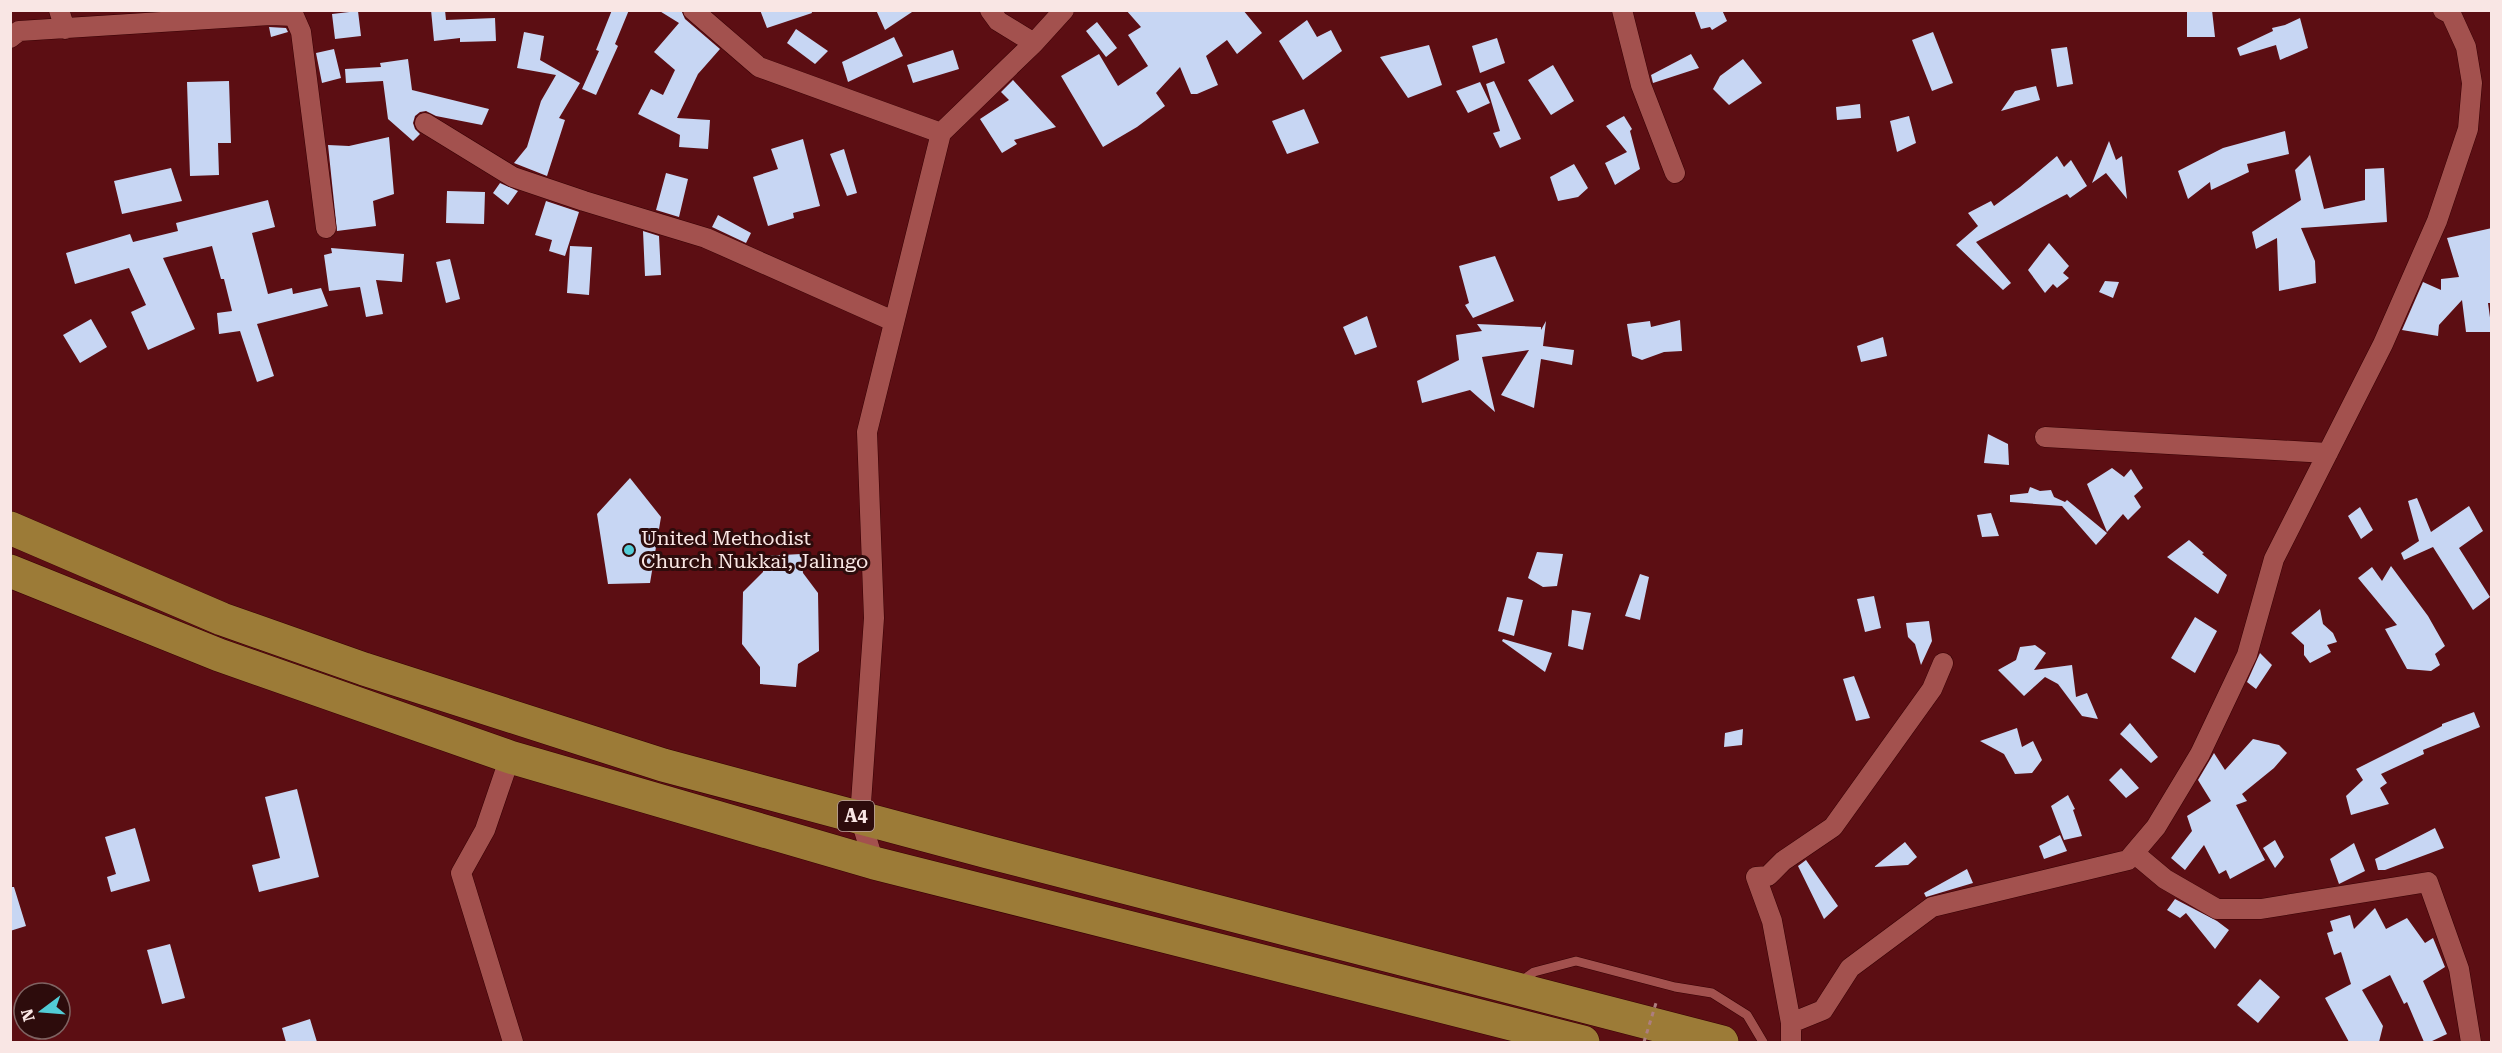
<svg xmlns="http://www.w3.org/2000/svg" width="2502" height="1053" font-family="'Roboto Serif',serif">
<rect width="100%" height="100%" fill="#5c0e13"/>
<path fill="#c7d6f3" d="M431,10H445L446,20L495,18L496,41L460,42V38L434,41Z
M612,10H629L615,44L618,46L596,95L582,89L599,51L596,50Z
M658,10H681L685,19L720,49L698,74L677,118L710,120L708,149L679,147L680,135L638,114L651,89L663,95L675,70L654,52L679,23Z
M760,10H811L812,13L767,28Z
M876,10H915L885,30Z
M1126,10H1243L1262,33L1237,54L1227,40L1206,56L1218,85L1197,94H1191L1180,67L1156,93L1165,106L1137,127L1103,147L1061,76L1099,54L1118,86L1148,66L1128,35L1141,27Z
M1694,10H1722L1727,21L1712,30L1710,27L1701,29Z
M2187,10H2212L2215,37H2187Z
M358,11L361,36L335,39L332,14Z
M2300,18L2308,48L2280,60L2276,45L2240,56L2237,48L2273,31L2272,28L2285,25Z
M1307,20L1317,37L1331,30L1342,51L1303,80L1279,41Z
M1097,22L1117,48L1106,57L1086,31Z
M269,27L286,28L288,32L271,37Z
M796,29L828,51L815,64L787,43Z
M524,32L544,36L540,60L580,83L559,118L565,120L547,176L514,163L527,147L541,101L556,75L517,68Z
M1933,32L1953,83L1932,91L1912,40Z
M894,37L903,56L848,82L842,62Z
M1497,38L1505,63L1480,73L1472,46Z
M1429,45L1442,85L1408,98L1380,57Z
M2067,47L2073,84L2057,87L2051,49Z
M334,49L341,78L322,83L316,53Z
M953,50L959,69L913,83L907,65Z
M1691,54L1699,68L1653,83L1651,75Z
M408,59L412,90L489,109L482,125L436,116L426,111L420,112L415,116L413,123L415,129L420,134L413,141L388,119L383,81L346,83L345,69L381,67L380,63Z
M1743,59L1762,83L1729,105L1713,89L1720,76Z
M1553,65L1574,101L1551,115L1528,80Z
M1013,80L1056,127L1014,140L1017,144L1002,153L980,119L1009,100L1001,92Z
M229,81L231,143H218L219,175L190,176L187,82Z
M1494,81L1521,139L1500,148L1493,133L1500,131L1486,84Z
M1480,82L1490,103L1468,113L1456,91Z
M2036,86L2040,100L2001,111L2015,91Z
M1860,104L1861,118L1837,120L1836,107Z
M1304,109L1319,143L1287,154L1272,121Z
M1624,116L1632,129L1630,131L1640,169L1615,185L1605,163L1627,152L1606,126Z
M1909,116L1916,143L1897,152L1890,121Z
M2285,131L2289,154L2247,164L2249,172L2211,190L2210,182L2188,199L2178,171L2223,148Z
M389,137L394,194L373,201L376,226L337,231L328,145L349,146Z
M803,139L820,206L793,213L794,218L768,226L753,177L778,169L771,149Z
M2109,141L2116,160L2122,156L2127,199L2106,173L2092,183Z
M844,149L857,193L847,196L830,154Z
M2310,155L2324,209L2365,200V169L2384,168L2387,222L2301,228L2315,261L2316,283L2279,291L2277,238L2256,249L2252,232L2301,200L2295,170Z
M2057,156L2064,167L2071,160L2087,186L2070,198L2067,194L1976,242L2011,283L2003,290L1956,245L1978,226L1968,213L1991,201L1994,206L2020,187Z
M1574,164L1588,188L1578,197L1558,201L1550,177Z
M171,168L182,201L122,214L114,181Z
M666,173L688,179L679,217L656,210Z
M500,183L518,191L508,205L493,193Z
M447,191L485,192L484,224L446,223Z
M268,200L275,227L252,233L268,294L292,288L293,294L321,288L328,306L257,324L274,376L257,382L240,331L219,334L217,313L232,311L224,279H221L212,246L163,258L195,329L148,350L131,312L146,305L129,268L75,284L66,253L130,234L133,242L178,231L176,223Z
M546,201L579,212L565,256L549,251L552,240L535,235Z
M718,215L751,233L746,243L712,227Z
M2492,228V303H2488L2492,332H2466L2462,300L2439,325L2438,336L2402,330L2423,282L2441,290V279L2459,277L2447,238Z
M643,231L659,236L661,275L645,276Z
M2049,243L2069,266L2063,273L2069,278L2057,288L2053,284L2045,293L2028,270Z
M570,246L592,247L589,295L567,293Z
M331,248L404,254L402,282L376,280L383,314L366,317L360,287L329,291L324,255L332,253Z
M1495,256L1514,301L1473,318L1465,305L1469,303L1459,266Z
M450,259L460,299L446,303L436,262Z
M2105,281L2119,282L2113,298L2099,292Z
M1367,316L1377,347L1355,355L1343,327Z
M91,319L107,347L80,363L63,335Z
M1680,320L1682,351L1664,352L1642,360L1632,356L1627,324L1650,321L1651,327Z
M1546,321L1543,346L1574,350L1572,365L1541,359L1534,408L1501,395L1529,350L1482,357L1495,412L1470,390L1422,403L1417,381L1459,360L1456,335L1482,331L1477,324L1541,327V330Z
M1883,337L1887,356L1861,362L1857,346Z
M1988,434L2008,444L2009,465L1984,463Z
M2112,468L2124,477L2131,469L2143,488L2134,496L2141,507L2128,520L2123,514L2107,532L2087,484Z
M630,478L661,517L650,583L608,584L597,514Z
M2030,487L2040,491L2051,490L2054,497L2065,502L2067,500L2107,533L2096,545L2062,506L2010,502V495L2028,493Z
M2417,498L2431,532L2469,506L2483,531L2459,548L2490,597L2473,610L2433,547L2404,560L2401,553L2419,541L2408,501Z
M2360,507L2373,530L2361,539L2348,516Z
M1991,513L1999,536L1982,537L1977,515Z
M2189,540L2204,553L2202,554L2227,575L2218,594L2167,557Z
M1537,552L1563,554L1557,586L1543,587L1528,578Z
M801,554L803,573L818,593L819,651L798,664L796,687L760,684V667L742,644L743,592L763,572L764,556Z
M2391,566L2428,616L2445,646L2435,654L2440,665L2431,671L2407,669L2385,629L2397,625L2358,578L2372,567L2382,581Z
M1640,574L1649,577L1640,620L1625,616Z
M1874,596L1881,628L1865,632L1857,599Z
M1507,597L1523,600L1514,636L1498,631Z
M2320,609L2323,624L2333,633L2337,642L2327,645L2331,652L2310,663L2304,655V645L2291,633Z
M1572,610L1591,613L1583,650L1568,646Z
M2195,617L2217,631L2195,673L2171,658Z
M1929,621L1932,641L1921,665L1915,644L1908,637L1906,623Z
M1503,639L1552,653L1545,672L1502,641Z
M2035,645L2046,653L2034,670L2072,665L2076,697L2087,693L2098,719L2082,716L2058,684L2045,677L2024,696L1998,670L2016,660L2020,647Z
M2260,653L2272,665L2256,689L2247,682Z
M1854,676L1870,718L1856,721L1843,679Z
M2474,712L2480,727L2423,750L2424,754L2381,774L2387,783L2380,788L2389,804L2351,815L2346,796L2363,780L2356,769L2442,726V724Z
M2130,723L2158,757L2151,763L2120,734Z
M2017,728L2022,747L2033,741L2042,760L2032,773L2015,774L2004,754L1980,741Z
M1743,729L1742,745L1724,747L1725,733Z
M2253,739L2279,745L2287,753L2274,768L2242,794L2247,801L2236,805L2265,860L2230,879L2226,870L2219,874L2204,845L2185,870L2171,858L2192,831L2187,816L2211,801L2198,780L2214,753L2225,770Z
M2121,768L2139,788L2126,798L2109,780Z
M297,789L319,877L259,892L252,865L280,858L265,797Z
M2068,795L2075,809L2073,810L2082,836L2064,840L2051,806Z
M135,828L150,881L111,892L107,877L116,874L105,837Z
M2435,828L2444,848L2385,870H2378L2375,859Z
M2060,835L2067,851L2044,859L2039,846Z
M2275,840L2284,857L2275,868L2263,848Z
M1905,842L1917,857L1908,865L1874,867Z
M2354,843L2365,871L2339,884L2330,859Z
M1806,860L1838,906L1824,919L1798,866Z
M1967,869L1973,883L1926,897L1924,893Z
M10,887H14L26,926L10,931Z
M2175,899L2217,921L2229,930L2215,949L2186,913L2180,918L2167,910Z
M2375,908L2386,929L2407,918L2425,943L2433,938L2445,967L2423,981L2447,1034L2430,1042H2424L2407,1002L2404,1004L2390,975L2362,990L2383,1026L2379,1042H2349L2325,998L2351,984L2341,952L2334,955L2327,933L2333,931L2330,921L2350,915L2354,929Z
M170,944L185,998L162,1004L147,950Z
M2260,979L2280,997L2258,1023L2237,1005Z
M310,1019L317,1042H286L282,1028Z"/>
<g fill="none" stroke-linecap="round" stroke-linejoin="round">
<g stroke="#370004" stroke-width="10">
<path id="lane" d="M1520,982L1534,972L1576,961L1675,987L1712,993L1747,1015L1763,1042"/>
</g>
<g stroke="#370004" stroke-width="21">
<path id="street" d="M59,10L65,29
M693,10L759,67L941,133
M990,10L998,21L1034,43
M1622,10L1641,85L1675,173
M10,38L19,31L271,15L294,16L301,32L326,228
M425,123L513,177L584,201L706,238L893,321
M2045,437L2328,453
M510,757L485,830L461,873L513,1042
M2134,853L2165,879L2217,909H2261L2428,882L2459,969L2471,1042
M874,863L860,817L874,618L867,432L941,133L1034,43L1064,10
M1791,1023L1772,921L1756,877L1768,876L1783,861L1833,827L1932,689L1943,663
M1791,1042V1023L1823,1010L1850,968L1932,907L2128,860L2156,827L2200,754L2247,655L2274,559L2383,344L2437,221L2468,129L2472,83L2466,47L2451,14L2443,10"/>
</g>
<g stroke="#370004" stroke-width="34">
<path id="highway" d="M10,528L222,619L364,669L663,765L988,852L1722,1042
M10,571L219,655L510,757L874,863L1583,1042"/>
</g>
<use href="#lane" stroke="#a3514e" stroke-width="9"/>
<use href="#street" stroke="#a3514e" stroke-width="20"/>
<use href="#highway" stroke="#9c7b37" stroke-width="33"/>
<path stroke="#ad7e7f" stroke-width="3" stroke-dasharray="4.5 4.5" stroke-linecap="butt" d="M1644,1042L1656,1003"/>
</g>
<circle fill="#52ccd6" stroke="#2d0c0c" stroke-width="2" cx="629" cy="550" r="6"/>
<g text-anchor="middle" stroke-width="6" stroke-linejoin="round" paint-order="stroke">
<rect fill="#2d0c0c" stroke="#bca5a3" stroke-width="1.5" x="838" y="801" width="36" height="30" rx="4.5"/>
<g font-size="18" font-weight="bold" fill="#f9e6e4">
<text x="856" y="822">A4</text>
</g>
<g font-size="20" fill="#f9e6e4" stroke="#2d0c0c" text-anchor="start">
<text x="641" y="545">United Methodist<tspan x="641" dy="23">Church Nukkai, Jalingo</tspan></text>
</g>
</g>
<rect width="2502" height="1053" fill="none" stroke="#f9e6e4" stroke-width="24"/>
<g transform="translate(42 1011) rotate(254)"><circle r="28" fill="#2d0c0c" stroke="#7f6362" stroke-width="1.5"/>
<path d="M0-4.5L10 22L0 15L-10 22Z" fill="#52ccd6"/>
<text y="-9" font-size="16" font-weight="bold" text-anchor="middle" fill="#f9e6e4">N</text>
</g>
</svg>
